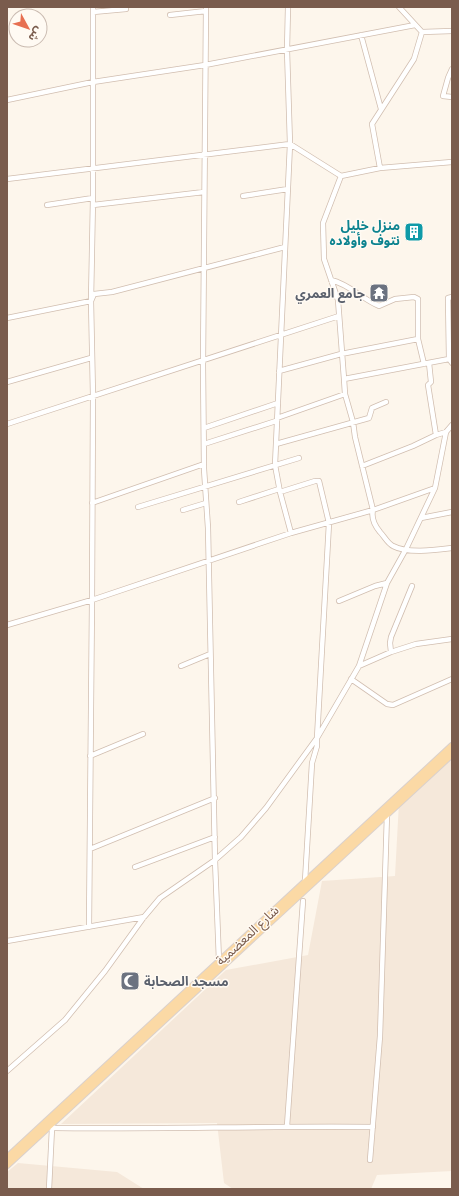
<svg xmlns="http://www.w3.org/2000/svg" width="459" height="1196" font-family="'Space Grotesk','Noto Sans Arabic',sans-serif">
<rect width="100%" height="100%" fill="#fdf6ec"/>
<path fill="#f5e8da" d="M452,755V1171L377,1175L371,1189H233L224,1183L217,1123L61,1124L226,970L308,955L322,881L395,876L399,802Z
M18,1163L117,1172L144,1189H7V1172Z"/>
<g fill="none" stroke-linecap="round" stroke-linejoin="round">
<g stroke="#d1beb0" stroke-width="6">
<path id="minor" d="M206,7L203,365L204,469L208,528L215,860L219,961
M288,7L287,50L290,144L275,465L280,492L291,533
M399,7L422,32L452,31
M93,12L126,9
M170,15L206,11
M361,35L381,109
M452,69L448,78L443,96L452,97
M7,100L93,82L205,65L415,25
M452,162L380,168L341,176L323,223L324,259L338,300L344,379L449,359L452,363
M380,168L372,124L414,59L422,32
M7,179L290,144L341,176
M243,196L288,189
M47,205L93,198
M93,205L204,192
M331,280C349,284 362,299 379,306L395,299L414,297L418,299V339L424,364
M7,318L91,301L94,294L112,292L285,247
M449,359L448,298L452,297
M429,363L431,382L428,385L436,435
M279,371L341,354L418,339
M344,379L345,394L353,422L355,437L373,510C371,518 375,526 380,532C384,536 388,544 393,546C408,554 436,550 452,548
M7,382L91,358
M277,418L345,394
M7,424L339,316
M204,428L278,403
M204,444L276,421
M276,444L369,418L372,408L386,402
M362,466L413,446L436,435L446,432
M280,492L315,481H319L329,523L317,738V746L312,763L305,881
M239,502L279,489
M92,503L204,464
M138,507L299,458
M183,510L206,503
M421,518L452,512
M339,601L375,586L387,583
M7,625L92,600L291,533L373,510L435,488
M391,652L390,643L391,637L412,586
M181,666L210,654
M359,666L391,652L416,644L452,639
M351,679L387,704L393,705L452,679
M90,756L143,734
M90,849L215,798
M135,867L215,837
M89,927L92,600L93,396L91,301L93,198V7
M7,941L144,917
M7,1071L65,1020L105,971L144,917L160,898L215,860L241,837L266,808L317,738L359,666L387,583L406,549L435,488L446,432L452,425
M47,1126L55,1128C161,1129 267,1126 373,1127
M287,1126L303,901
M370,1160L380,1036L387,814
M49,1189L52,1128"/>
</g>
<g stroke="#dad1cd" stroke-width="8">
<path id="major" d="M7,1158L452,746
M7,1165L452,754"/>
</g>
<use href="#minor" stroke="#fff" stroke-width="4.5"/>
<use href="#major" stroke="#fbd9a5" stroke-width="6"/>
</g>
<defs>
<g id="building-square" transform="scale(1)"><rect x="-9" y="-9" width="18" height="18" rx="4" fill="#0f9aa8" stroke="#fffaf3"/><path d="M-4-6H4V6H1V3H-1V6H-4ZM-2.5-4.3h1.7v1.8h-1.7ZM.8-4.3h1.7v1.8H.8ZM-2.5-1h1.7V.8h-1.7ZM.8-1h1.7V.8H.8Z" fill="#fff"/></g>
<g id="temple-square" transform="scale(1)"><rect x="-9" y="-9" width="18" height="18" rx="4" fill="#6b7280" stroke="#fffaf3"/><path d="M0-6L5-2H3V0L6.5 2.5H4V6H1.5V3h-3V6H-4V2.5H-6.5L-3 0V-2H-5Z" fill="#fff"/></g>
<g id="mosque-square" transform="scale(1)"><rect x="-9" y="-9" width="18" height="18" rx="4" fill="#6b7280" stroke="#fffaf3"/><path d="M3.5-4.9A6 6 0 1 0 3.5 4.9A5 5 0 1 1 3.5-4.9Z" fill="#fff"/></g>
</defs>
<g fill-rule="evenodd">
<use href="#building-square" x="414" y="232"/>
<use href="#temple-square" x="379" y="293"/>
<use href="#mosque-square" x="130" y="981"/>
</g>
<g text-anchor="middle" stroke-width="3" stroke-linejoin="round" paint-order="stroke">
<g font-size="13" font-weight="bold" fill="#0d838f" stroke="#fffaf3" text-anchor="end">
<text x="400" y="230">منزل خليل<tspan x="400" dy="15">نتوف وأولاده</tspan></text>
</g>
<g font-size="13" font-weight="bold" fill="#5b616d" stroke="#fffaf3" text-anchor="end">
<text x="365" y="298">جامع العمري</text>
<text x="144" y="986" text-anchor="start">مسجد الصحابة</text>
</g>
<g font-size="13" fill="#7a5c4d" stroke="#fffaf3">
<text transform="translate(247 935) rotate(-43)" y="5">شارع المعضمية</text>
</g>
</g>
<rect width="459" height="1196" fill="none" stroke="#7a5c4d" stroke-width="16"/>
<g transform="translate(28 28) rotate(130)"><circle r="19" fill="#fffaf3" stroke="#cabbb1"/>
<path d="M0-3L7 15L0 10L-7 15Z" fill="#e76f51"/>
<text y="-6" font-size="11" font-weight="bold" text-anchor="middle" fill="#7a5c4d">ش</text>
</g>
</svg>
